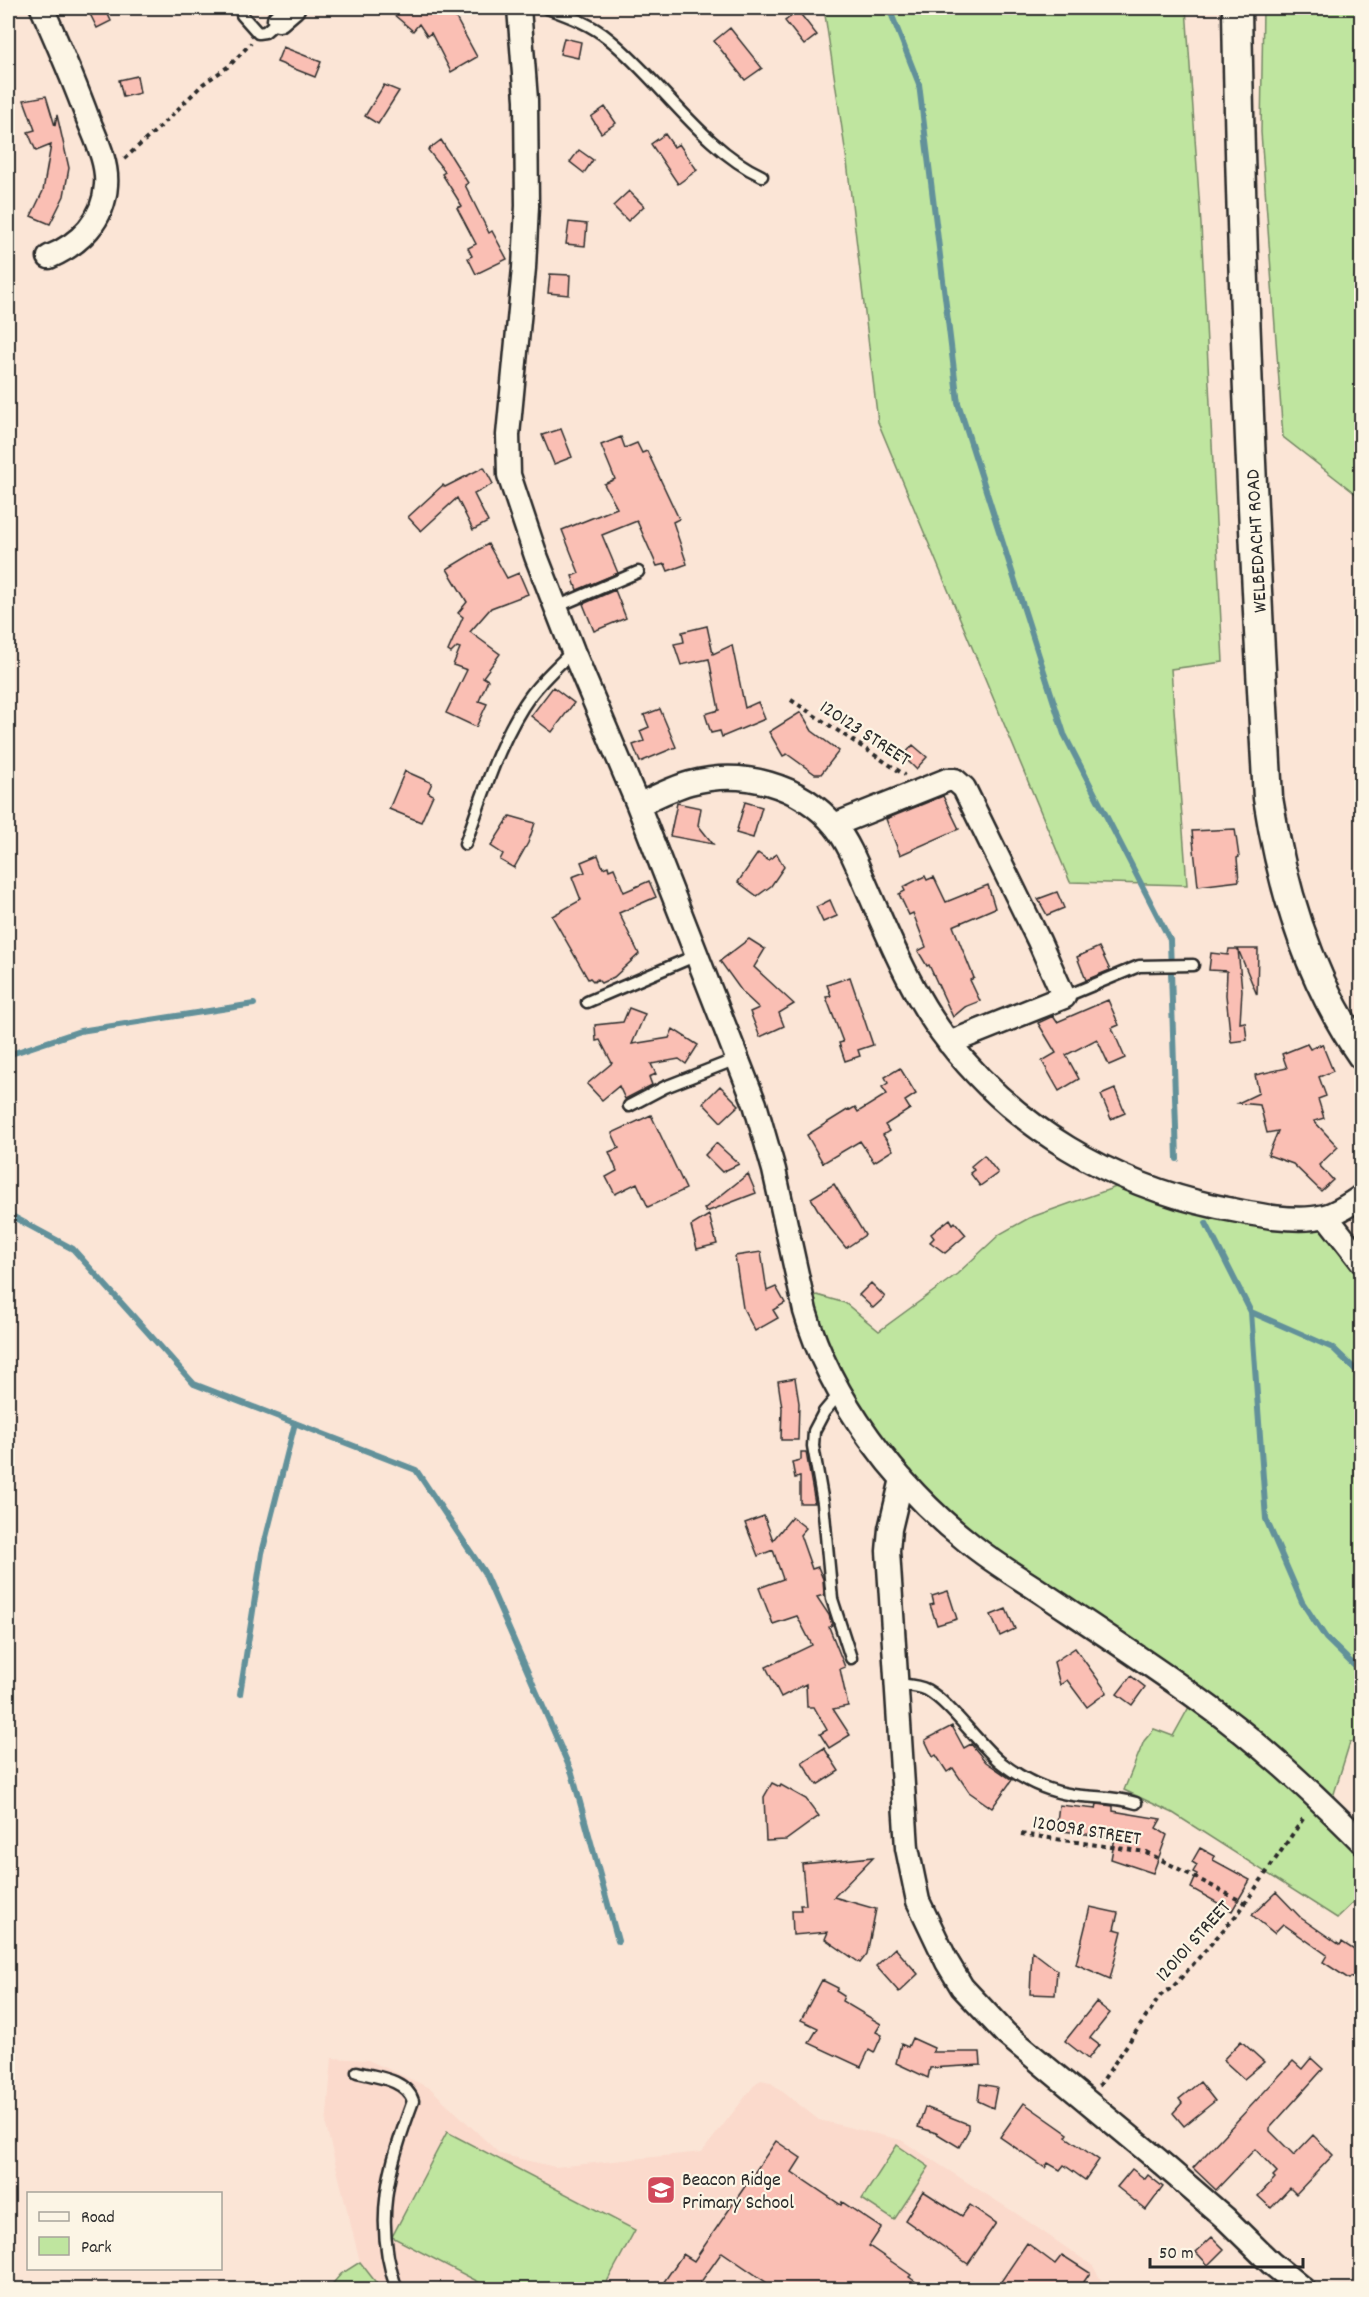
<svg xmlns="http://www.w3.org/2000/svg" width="1369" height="2297" font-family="Dekko,sans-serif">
<rect width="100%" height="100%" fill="#fbe5d6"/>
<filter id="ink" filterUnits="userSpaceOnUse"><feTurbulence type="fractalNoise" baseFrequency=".0167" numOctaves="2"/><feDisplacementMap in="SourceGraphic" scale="12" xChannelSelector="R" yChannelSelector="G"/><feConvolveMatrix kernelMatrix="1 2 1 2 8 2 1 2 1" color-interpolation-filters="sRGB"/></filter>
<g filter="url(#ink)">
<path fill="#fbdacc" d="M332,2058L368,2060L430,2088L500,2154L555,2167L702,2152L756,2083L761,2080L770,2082L819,2120L901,2140L1017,2214L1093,2266L1106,2289H381L360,2262L326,2126Z"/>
<path fill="#bfe59f" stroke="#758865" stroke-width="1.5" d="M824,8H1186L1201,225L1223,662L1171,669L1187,885L1070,882L878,422L847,162Z
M1263,8H1361V498L1283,437L1261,132Z
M1127,1183L1325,1218L1362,1267L1361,1741L1350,1742L1329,1810L1361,1845L1362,1894L1337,1918L1173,1813L1124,1790L1144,1741L1154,1729L1173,1736L1194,1698L899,1480L802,1301L817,1295L845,1303L879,1331L957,1274L1000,1234L1029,1218Z
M447,2132L635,2230L603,2289H492L392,2237Z
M897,2145L929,2167L894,2220L862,2199Z
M360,2262L381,2289H328L341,2274Z"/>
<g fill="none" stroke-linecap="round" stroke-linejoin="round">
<path stroke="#62919a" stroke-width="6" d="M889,8L919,84L958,403L1064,734L1170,940L1177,1159
M8,1055L80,1031L254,1004
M8,1214L73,1249L194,1384L416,1470L484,1572L572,1773L618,1941
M1206,1223L1251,1312L1333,1348L1362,1376
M1251,1312L1266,1519L1302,1602L1326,1638L1362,1673
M240,1694L262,1553L295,1423"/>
</g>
<path fill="#fabfb4" stroke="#2b2b2b" stroke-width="1.5" d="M100,8H105L111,21L97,28L89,12Z
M386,8H475L456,18L477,57L451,72L431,33L427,36L419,24L413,31Z
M798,11L817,35L804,45L785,21Z
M730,28L762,68L745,80L714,41Z
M564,38L581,42L578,58L560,54Z
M283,47L321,62L315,77L277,62Z
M137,76L140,93L123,97L119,80Z
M384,85L399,91L378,124L365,116Z
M46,96L55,126L57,115L69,168L64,196L50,224L31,216L43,191L51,145L36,151L28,132L35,130L24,100Z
M605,107L616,123L601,133L591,117Z
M665,134L674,147L679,144L697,170L678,184L651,144Z
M441,140L468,183L465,185L489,233L492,231L507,259L476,274L468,258L472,256L468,248L476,244L457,208L462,206L442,174L445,172L428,150Z
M579,150L593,160L584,173L570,162Z
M629,191L644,206L628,221L613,206Z
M569,222L587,224L585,246L566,244Z
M550,274L570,275L569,295L548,293Z
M561,429L572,457L554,464L542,435Z
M621,437L625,448L637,443L642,453L647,451L679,519L673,522L687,564L668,571L665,564L657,566L637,521L602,535L618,573L577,590L572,576L579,573L562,530L617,508L604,484L615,479L601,445Z
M484,467L493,484L474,494L488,522L473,530L457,498L421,531L408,517L443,485L445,487Z
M488,544L507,578L519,573L528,594L491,608L470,632L500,654L483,677L488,680L479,701L487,704L476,727L446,713L467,670L453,665L460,648L457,647L451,653L448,651L463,617L458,613L467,602L447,569Z
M615,590L626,618L594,631L583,604Z
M707,626L713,654L732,645L745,708L758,702L765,719L722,737L720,731L711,733L705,714L719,710L709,659L681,665L674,644L684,642L682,632Z
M553,687L574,703L552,732L531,716Z
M660,709L676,747L640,762L633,745L644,741L640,731L649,727L644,715Z
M801,712L812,731L839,751L821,774H815L787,754L783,756L769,732Z
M913,745L927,757L916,769L903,756Z
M405,771L432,783L428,792L433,795L421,822L389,809Z
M943,796L959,829L900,855L886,819Z
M745,802L762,807L753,838L736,833Z
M677,803L701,808L698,825L713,844L670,836Z
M510,816L535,823L528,843L514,868L500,860L503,854L491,846Z
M1235,829L1239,857L1237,858L1239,881L1198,886L1192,831Z
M758,853L768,860L777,854L784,867L771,886L757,896L738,882Z
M598,855L603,868L608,866L609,870L614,868L624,892L649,881L656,897L619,913L639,954L614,977L601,983L597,979L594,982L590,978L588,979L552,916L581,900L572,877L585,872L581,862Z
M925,876L927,880L934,877L946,902L988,885L995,908L953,926L974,978L970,980L980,1001L965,1007L953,1017L929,965L927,966L918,951L926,947L913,913L909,915L899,894L905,891L903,887Z
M1057,892L1064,908L1047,915L1038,899Z
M830,900L837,916L823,922L816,907Z
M749,939L765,949L754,967L794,1004L779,1013L784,1026L760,1037L750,1012L759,1008L743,993L720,961Z
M1099,947L1110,970L1086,980L1077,957Z
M1229,949H1258L1257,995L1238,949L1242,990L1240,1023L1245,1022L1247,1040L1231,1042L1226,995L1227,971L1209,970L1211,953L1228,955Z
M850,977L873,1045L858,1050L860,1056L845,1061L839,1043L843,1042L826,997L831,996L827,985Z
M1108,1000L1119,1025L1112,1028L1125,1058L1109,1065L1097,1039L1066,1055L1079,1079L1059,1091L1042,1061L1056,1053L1038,1023L1053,1016L1057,1022Z
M629,1008L645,1014L632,1044L669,1038L673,1029L698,1045L686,1064L679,1059L651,1064L656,1074L649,1077L652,1085L625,1099L619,1086L602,1100L587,1084L612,1063L600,1040L596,1041L595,1025L623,1022Z
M1307,1044L1310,1049L1322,1044L1333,1071L1319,1077L1326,1096L1318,1099L1324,1118L1314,1121L1338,1147L1319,1165L1333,1180L1321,1191L1293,1164L1268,1155L1278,1131L1267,1133L1260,1105L1238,1103L1259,1093L1255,1075L1287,1068L1282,1054Z
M900,1068L916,1094L905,1101L910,1109L885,1125L889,1131L883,1135L893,1150L874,1162L860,1141L823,1163L807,1135L849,1109L850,1110L855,1107L858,1112L887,1094L882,1087L888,1083L885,1077Z
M720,1086L739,1105L721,1122L703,1103Z
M1115,1089L1125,1113L1111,1119L1101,1095Z
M651,1115L686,1189L648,1207L637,1183L615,1194L606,1177L617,1171L609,1152L619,1148L612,1133Z
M716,1143L739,1164L722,1172L705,1155Z
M984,1155L998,1173L980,1186L970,1173L974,1170L971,1166Z
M748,1174L756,1193L706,1212L704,1209Z
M834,1184L865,1235L846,1248L825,1222L811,1198Z
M709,1215L717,1244L697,1249L691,1226Z
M950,1219L953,1224L955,1222L966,1235L945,1253L930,1242L934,1238L931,1234Z
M761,1252L767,1291L776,1287L785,1303L773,1310L778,1318L755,1331L743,1308L735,1256Z
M871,1283L885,1297L873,1308L859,1295Z
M795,1378L799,1403L798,1440H781L782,1408L778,1381Z
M801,1452H806L815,1503H800V1477L795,1478L792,1462L801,1460Z
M764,1516L773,1540L792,1517L806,1528L800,1535L812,1569L818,1567L823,1579L824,1595L817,1597L829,1615L832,1625L829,1627L845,1667L840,1669L848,1706L833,1709L850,1735L829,1748L820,1734L827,1730L814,1707H807L806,1684L781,1697L766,1667L812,1645L797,1616L773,1624L759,1588L783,1579L773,1550L758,1556L745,1523Z
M948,1591L957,1619L937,1625L930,1605L934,1604L932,1596Z
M1006,1609L1015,1629L1000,1636L991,1615Z
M1075,1648L1107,1692L1087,1707L1067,1680L1060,1685L1054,1662Z
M1131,1676L1145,1687L1132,1705L1117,1694Z
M952,1726L964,1748L971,1744L986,1762L1012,1780L992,1808L969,1792L953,1768L947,1772L936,1755L933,1757L925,1740Z
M824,1748L839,1771L817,1785L802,1762Z
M772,1783L780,1787L781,1785L806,1799L819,1816L786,1840L766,1841L764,1797Z
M1097,1804L1113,1806V1811L1161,1819L1156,1828L1167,1835L1153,1873L1111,1859L1115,1838L1056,1830L1059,1805L1096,1809Z
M1200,1848L1215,1856L1213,1860L1250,1880L1232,1911L1191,1888L1197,1874L1193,1872L1197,1865L1192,1862Z
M873,1857L834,1897L876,1909L867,1954L860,1963L825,1939L828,1932L793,1935L792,1910H801L800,1905H806L802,1864Z
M1276,1892L1301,1918L1340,1945L1342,1942L1362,1955V1983L1351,1977L1349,1979L1323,1962L1327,1955L1283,1924L1274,1933L1252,1915Z
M1090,1907L1118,1913L1114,1929L1122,1931L1110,1979L1076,1964Z
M895,1948L918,1974L899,1992L876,1966Z
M1032,1951L1057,1970L1055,1995L1030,1994Z
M822,1980L838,1988L836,1991L844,1996L842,2001L881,2024L876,2032L882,2035L874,2053L869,2050L861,2067L809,2043L818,2028L801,2020Z
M1096,2002L1110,2013L1090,2038L1099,2045L1088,2059L1065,2041Z
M912,2038L934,2048L933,2052H980L981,2065L930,2068L928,2078L896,2063L901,2044L908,2047Z
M1241,2041L1264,2062L1244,2079L1223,2060Z
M1311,2058L1323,2069L1270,2128V2131L1294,2155L1313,2135L1333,2155L1296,2194L1290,2188L1271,2208L1258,2196L1275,2178L1273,2176L1277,2172L1255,2149L1216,2190L1193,2168L1293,2061L1302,2069Z
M1200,2082L1215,2101L1184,2126L1173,2113L1182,2103L1179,2099Z
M980,2084L997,2087L993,2108L978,2101Z
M1024,2103L1068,2134L1066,2137L1099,2160L1085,2180L1064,2165L1060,2170L1048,2163L1045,2168L1000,2137Z
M925,2107L968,2124V2131L959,2147L936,2133L918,2127Z
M776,2141L801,2158L792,2172L841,2205L842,2202L881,2228L869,2246L911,2275L909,2277L926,2289H776L722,2252L696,2289H659L683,2254L694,2261Z
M1132,2169L1145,2179L1148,2175L1163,2187L1146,2210L1117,2187Z
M923,2191L962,2216L970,2205L996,2223L968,2264L905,2220Z
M1212,2237L1224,2249L1208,2265L1196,2252Z
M1027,2243L1055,2264L1062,2255L1090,2273L1079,2289H996Z"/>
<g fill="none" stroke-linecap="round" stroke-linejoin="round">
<g stroke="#2b2b2b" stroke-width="15">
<path id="service" d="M547,8C569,16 591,24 609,39C659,79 704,150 762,176
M242,15L258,33L265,32L279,20
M556,607L638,572
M465,844C483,796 500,737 531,695C543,679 558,665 573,651
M1064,997L1139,966L1193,965
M587,1002L697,955
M629,1106L665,1087L739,1058
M840,1393L824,1412L814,1431L813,1446L823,1503L832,1599L851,1658
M896,1684C906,1685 918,1685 927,1690C950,1703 977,1742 999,1761C1020,1778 1046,1791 1073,1795C1095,1798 1115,1796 1136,1803
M357,2072C376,2077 406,2079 413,2101C389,2166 372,2221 397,2290"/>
</g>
<g stroke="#2b2b2b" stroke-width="27">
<path id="minor" d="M42,8C58,44 74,81 88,119C96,139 108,163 106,185C104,220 80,244 49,257
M519,8L526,100L527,206L524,268L508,435L509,475L536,556L573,651L638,805L755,1104L774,1170L805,1311C830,1398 897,1486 968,1542C992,1562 1020,1578 1047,1596C1098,1630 1150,1664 1201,1701C1259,1742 1311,1791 1362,1842
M279,20L293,8
M638,805C655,797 672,788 690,783C742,769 800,784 835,826C851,846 860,873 871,897C893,947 914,998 948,1041C1015,1128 1111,1184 1218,1207C1248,1213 1294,1224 1325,1216C1338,1213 1350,1204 1362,1196
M834,825L947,780H955L964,788L1039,941L1064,997L949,1043
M1326,1216L1362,1262
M902,1479L890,1529L888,1551L907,1848L918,1901L947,1962L962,1987L1006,2034L1158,2160L1225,2218L1271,2263L1304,2290"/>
</g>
<g stroke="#2b2b2b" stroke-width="33">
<path id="tertiary" d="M1237,8C1241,271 1253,535 1268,798C1282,889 1309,979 1362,1055"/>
</g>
<path stroke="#2b2b2b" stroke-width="4" stroke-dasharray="4.5 4.5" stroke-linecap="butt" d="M124,159L160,127L203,84L229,66L251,43
M791,700L905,775
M1021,1834L1146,1852L1245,1903
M1099,2086L1161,1995L1173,1987L1240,1911L1305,1816"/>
<use href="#service" stroke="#fcf5e5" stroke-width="10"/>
<use href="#minor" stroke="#fcf5e5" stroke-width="22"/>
<use href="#tertiary" stroke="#fcf5e5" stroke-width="28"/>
</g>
</g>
<defs>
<g id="school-square" transform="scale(1.5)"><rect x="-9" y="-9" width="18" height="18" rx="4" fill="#d1495b" stroke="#fcf5e5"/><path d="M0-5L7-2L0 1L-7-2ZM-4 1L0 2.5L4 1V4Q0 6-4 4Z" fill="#fff"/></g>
</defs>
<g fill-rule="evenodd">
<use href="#school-square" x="661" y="2190"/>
</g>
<g text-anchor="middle" stroke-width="4.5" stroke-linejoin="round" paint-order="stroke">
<g font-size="20" fill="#2b2b2b" stroke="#fcf5e5">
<text transform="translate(1255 541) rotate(-93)" y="7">WELBEDACHT ROAD</text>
<text transform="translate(866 732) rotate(33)" y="7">120123 STREET</text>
<text transform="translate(1087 1829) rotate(9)" y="7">120098 STREET</text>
<text transform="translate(1192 1940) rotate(-48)" y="7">120101 STREET</text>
</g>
<g font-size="20" fill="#2b2b2b" stroke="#fcf5e5" text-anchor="start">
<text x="682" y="2185">Beacon Ridge<tspan x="682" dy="23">Primary School</tspan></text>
</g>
</g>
<rect width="1369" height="2297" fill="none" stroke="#fcf5e5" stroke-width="30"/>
<rect x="15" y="15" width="1339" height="2267" fill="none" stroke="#2b2b2b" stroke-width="2" filter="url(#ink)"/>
<rect x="27" y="2192" width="195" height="78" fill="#fcf5e5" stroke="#a8a49b" stroke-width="1.5"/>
<rect x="39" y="2212" width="30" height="9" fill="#fcf5e5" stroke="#a8a49b" stroke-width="1.5"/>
<text x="81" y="2222" font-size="18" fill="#2b2b2b">Road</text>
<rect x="39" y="2237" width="30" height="18" fill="#bfe59f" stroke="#a8a49b" stroke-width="1.5"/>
<text x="81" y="2252" font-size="18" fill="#2b2b2b">Park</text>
<path d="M1150 2258v9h153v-9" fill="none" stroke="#2b2b2b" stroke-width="3"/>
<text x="1159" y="2258" font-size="18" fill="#2b2b2b" stroke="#fcf5e5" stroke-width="4.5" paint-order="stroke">50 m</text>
</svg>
